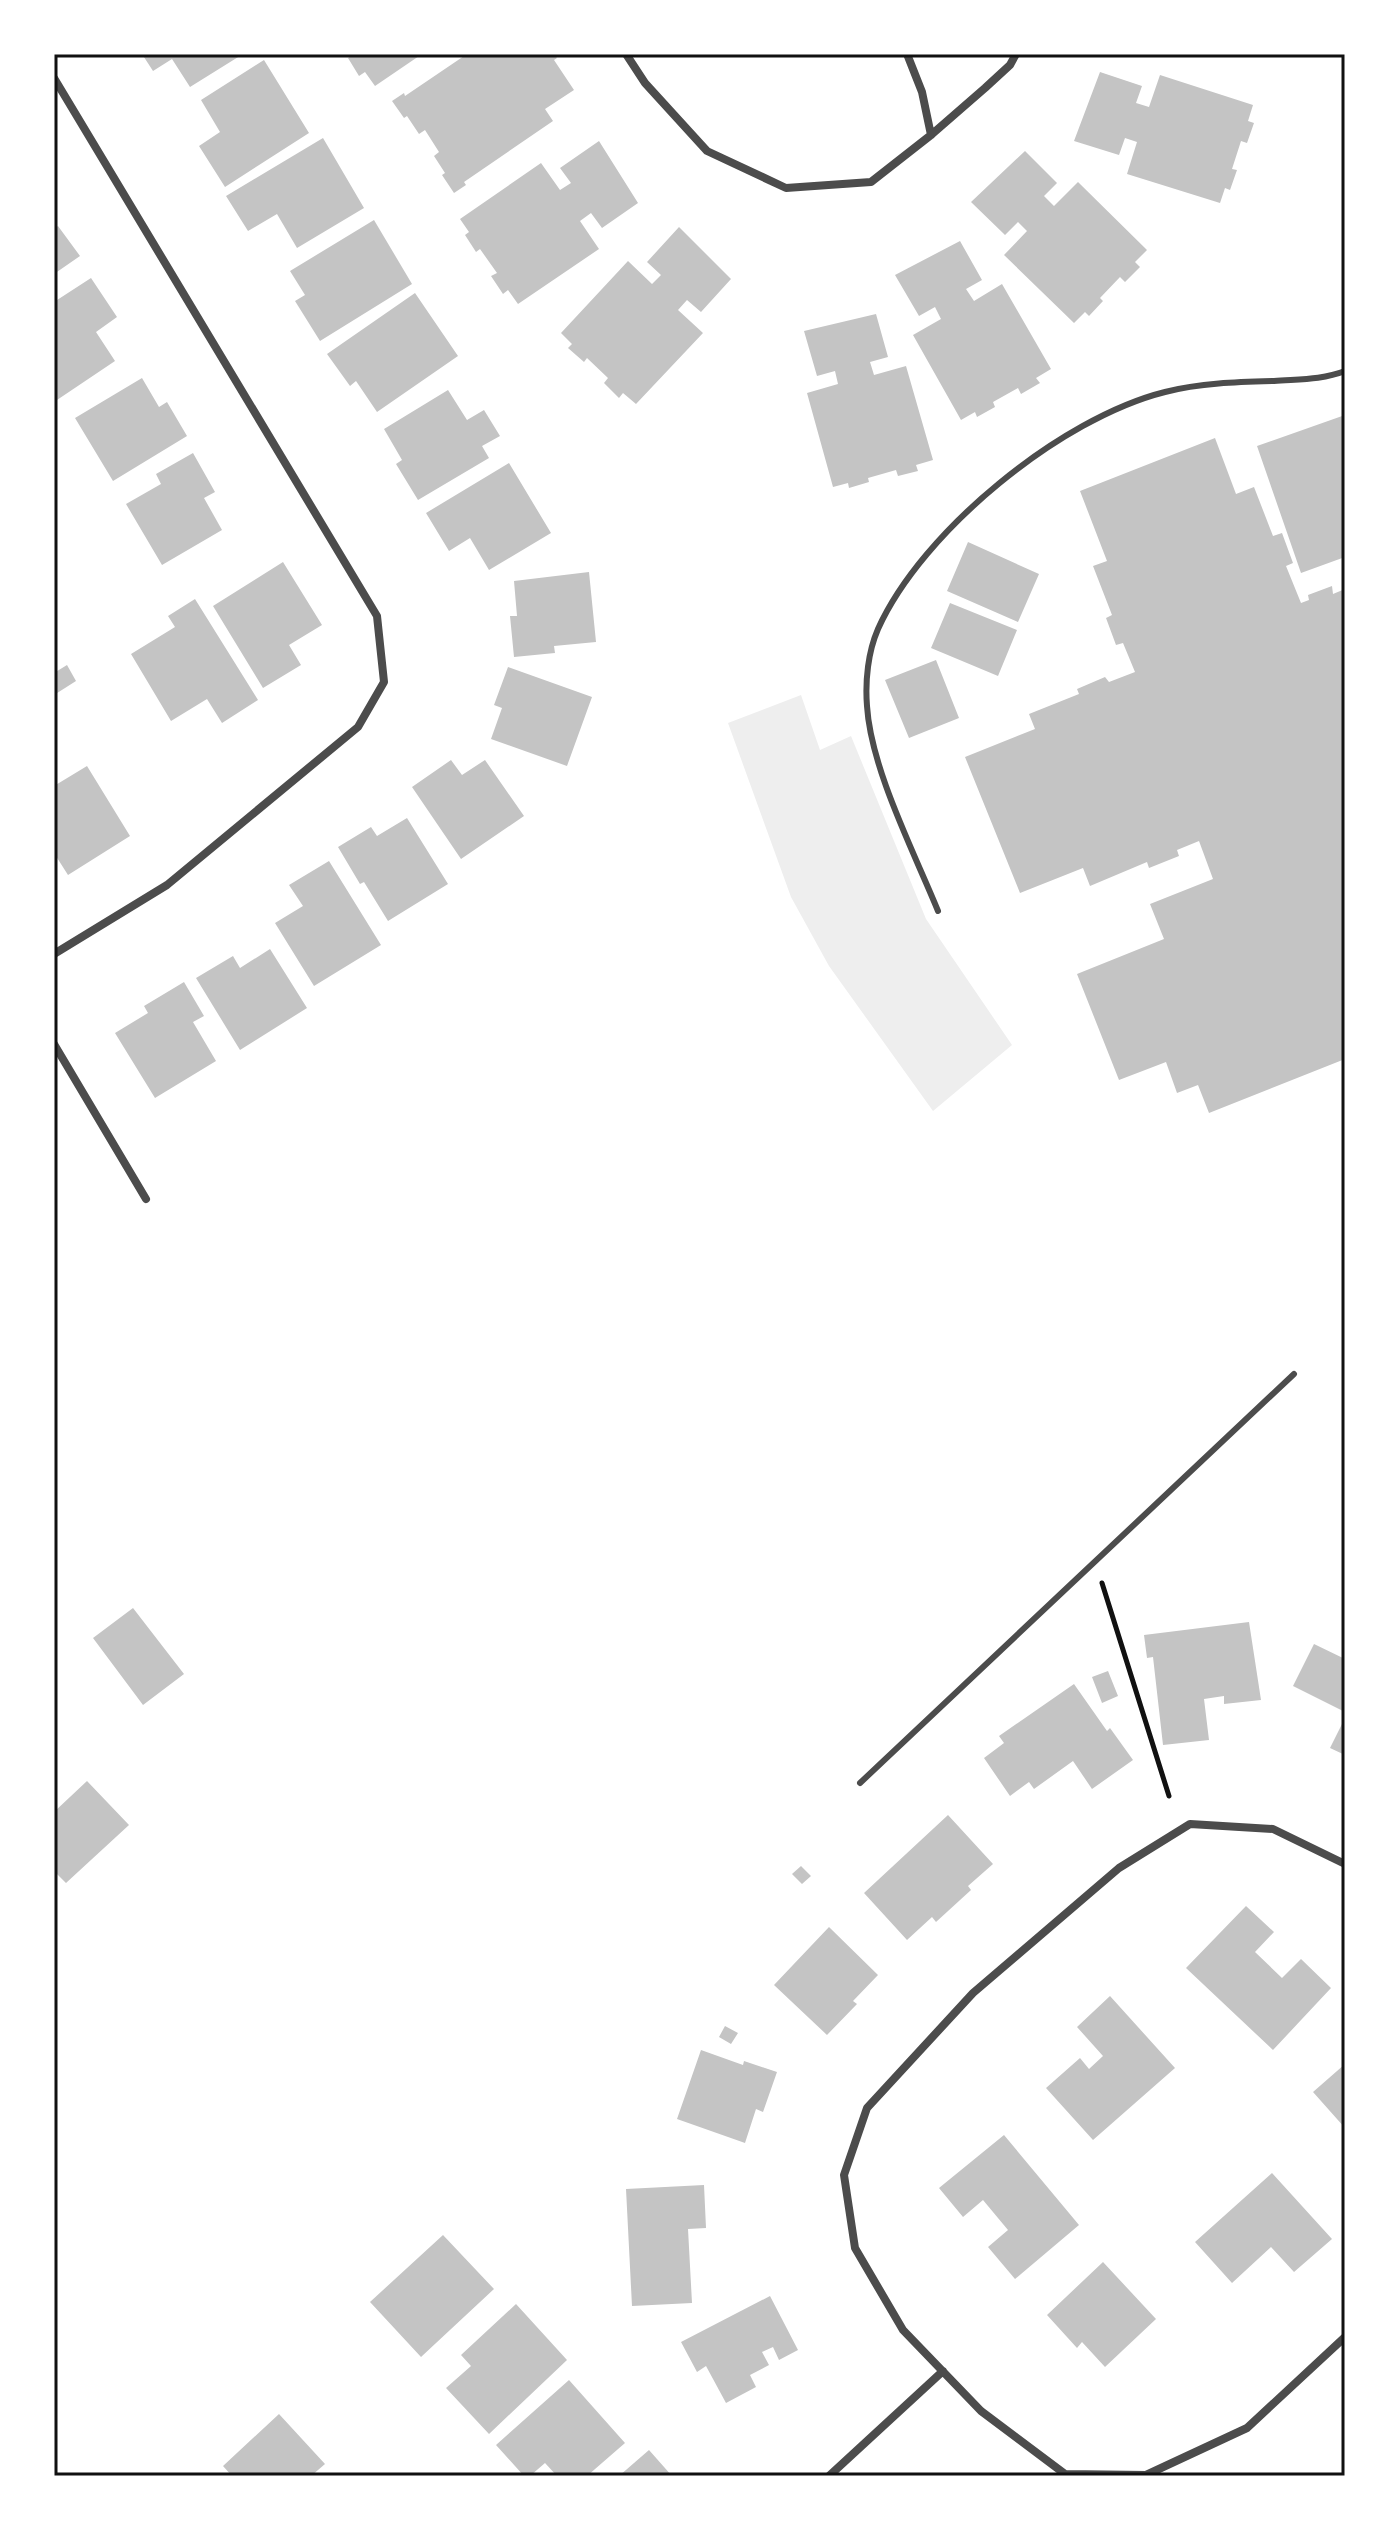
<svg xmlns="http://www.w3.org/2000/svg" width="1399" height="2530" font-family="Lora,serif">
<rect width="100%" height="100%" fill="#fff"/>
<path fill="#eee" d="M801,695L820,750L851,736L926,919L1012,1045L933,1111L829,966L791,897L728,723Z"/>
<path fill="#c4c4c4" d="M142,54H243L190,87L172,59L153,71Z
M354,54H422L375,86L365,72L359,76L348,58Z
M467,54H554L557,58L554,60L574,90L545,109L553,121L464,182L466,185L454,193L442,175L445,173L434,156L439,152L425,130L419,134L407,116L404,118L392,101L404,93L405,96Z
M264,60L309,133L225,187L199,146L220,132L201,100Z
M1100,72L1142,86L1136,103L1149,107L1160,75L1253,105L1248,121L1254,123L1247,143L1241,141L1232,169L1237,170L1230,190L1225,188L1220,203L1127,174L1137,142L1125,138L1119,155L1074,141Z
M323,138L364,208L297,248L277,214L248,231L226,196Z
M599,141L638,203L602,228L591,213L580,221L599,249L518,304L508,290L503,294L491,276L497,273L480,249L476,252L465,235L469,232L460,219L541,163L560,190L571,183L560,168Z
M1025,151L1057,183L1044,196L1054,206L1078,182L1147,250L1135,262L1140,267L1125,282L1120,277L1100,298L1103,301L1089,316L1085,312L1074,323L1004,255L1027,231L1018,222L1005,235L971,202Z
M374,220L412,284L320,341L295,301L305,295L290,271Z
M58,226L80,256L54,274V229Z
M679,227L731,279L701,312L687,300L678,310L703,333L636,404L623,393L619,398L604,383L608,378L587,358L584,362L568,348L572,344L561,333L628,261L652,284L661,275L647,262Z
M960,241L982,280L966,289L974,301L1002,284L1051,369L1036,378L1040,383L1021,394L1018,388L993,402L995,407L977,417L975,412L961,420L913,335L941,319L935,307L919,316L895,275Z
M91,278L117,317L96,332L115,361L54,402V302Z
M415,293L458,356L377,412L356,381L350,386L327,354Z
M876,314L888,357L870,362L874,375L906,366L933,460L916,465L918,471L898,476L896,470L868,478L869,482L849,488L848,483L833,487L807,393L838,384L835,371L817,376L804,331Z
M142,378L159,407L167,402L187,436L113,481L75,418Z
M448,390L467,420L484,410L500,436L482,446L489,458L418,500L396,464L402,460L384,429Z
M1345,415V557L1301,573L1257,446Z
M1215,438L1236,494L1254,487L1273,536L1282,533L1293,563L1286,566L1301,603L1309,600L1308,595L1332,586L1333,594L1345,589V1059L1209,1113L1198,1085L1177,1093L1166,1062L1119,1080L1077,974L1164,939L1150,904L1213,879L1199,841L1177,850L1179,856L1149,868L1147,862L1090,886L1083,868L1020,893L965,757L1035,729L1029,714L1079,694L1077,689L1105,677L1109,682L1135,672L1123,643L1116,645L1106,618L1112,615L1093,566L1107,561L1080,491Z
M193,453L215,492L204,498L222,530L162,565L126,504L161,484L156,474Z
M509,463L551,533L489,570L470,538L449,551L426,513Z
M968,542L1039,574L1018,622L947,591Z
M283,562L322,625L289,645L301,665L263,688L213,606Z
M589,572L596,642L554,646L555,653L514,657L510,616H517L514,581Z
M195,599L258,700L222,723L207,699L171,721L131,654L175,627L168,616Z
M950,603L1017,630L998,676L931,648Z
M936,660L959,718L909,738L885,680Z
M67,665L76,681L54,695V673Z
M508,667L592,697L567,766L491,739L502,708L494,705Z
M451,760L462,775L485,760L524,816L461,859L412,787Z
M87,766L130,836L68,875L54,853V786Z
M407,818L448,884L388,921L364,882L360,884L338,847L371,827L377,836Z
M329,861L381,945L314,986L275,923L303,906L289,885Z
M270,949L307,1008L240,1050L196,978L233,956L240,968Z
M184,982L204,1016L193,1022L216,1061L155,1098L115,1033L148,1013L144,1006Z
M133,1608L184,1674L143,1705L93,1638Z
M1249,1622L1261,1700L1224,1704V1696L1204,1699L1209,1740L1163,1745L1153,1657L1147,1658L1144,1635Z
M1314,1644L1345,1659V1712L1293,1686Z
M1108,1671L1118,1696L1102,1703L1092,1677Z
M1074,1684L1107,1731L1110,1728L1133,1760L1092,1789L1073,1761L1034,1789L1029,1782L1010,1796L984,1758L1004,1743L999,1736Z
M1345,1718V1755L1330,1748Z
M87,1781L129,1825L66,1883L54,1871V1812Z
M948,1815L993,1864L968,1886L971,1890L936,1922L932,1917L907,1940L864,1893Z
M801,1866L811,1876L802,1884L792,1874Z
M1246,1906L1274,1932L1255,1952L1282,1978L1301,1959L1331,1988L1273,2050L1186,1968Z
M829,1927L878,1975L853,2001L857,2004L827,2035L774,1985Z
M1110,1996L1175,2068L1093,2140L1046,2088L1080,2058L1089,2069L1103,2056L1077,2027Z
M725,2026L738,2033L731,2044L719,2037Z
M701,2050L743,2065L744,2061L777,2072L763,2112L756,2109L745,2143L677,2119Z
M1345,2064V2128L1313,2092Z
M1004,2135L1079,2225L1015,2279L988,2247L1008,2230L983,2200L963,2217L939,2188Z
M1272,2173L1332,2239L1294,2272L1271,2247L1232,2283L1195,2242Z
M704,2185L706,2228L688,2229L692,2303L632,2306L626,2189Z
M443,2235L494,2289L421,2357L370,2302Z
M1103,2262L1156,2319L1105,2367L1082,2342L1077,2348L1047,2315Z
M770,2296L798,2350L779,2360L773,2347L762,2352L769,2365L750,2375L756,2387L726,2403L706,2366L697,2372L681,2342Z
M516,2304L567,2360L489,2434L446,2388L471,2366L461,2355Z
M569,2380L625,2443L587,2476H557L545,2463L530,2476H524L496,2445Z
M279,2414L325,2464L311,2476H232L223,2466Z
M649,2450L672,2476H619Z"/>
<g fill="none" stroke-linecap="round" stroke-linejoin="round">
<path stroke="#111" stroke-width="5" d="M1102,1583L1169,1796"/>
<path stroke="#4c4c4c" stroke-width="6" d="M938,911C914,852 871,769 867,706C865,681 868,652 878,629C922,531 1061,418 1165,392C1200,383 1238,382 1274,381C1298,379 1322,380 1345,371
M860,1783L1294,1374"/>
<path stroke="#4c4c4c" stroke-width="8" d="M626,54L645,83L707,151L786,188L871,182L931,135L985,88L1010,65L1016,54
M907,54L922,92L931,135
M54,78L377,616L384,682L358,727L167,885L54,954
M54,1044L146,1199
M1345,1864L1273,1829L1190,1824L1119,1868L973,1993L867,2108L844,2175L855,2248L903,2330L981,2411L1065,2474L1146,2475L1247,2428L1345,2337
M829,2476L943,2371"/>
</g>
<rect width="1399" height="2530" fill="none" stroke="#ffffff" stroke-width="112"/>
<rect x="56" y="56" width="1287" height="2418" fill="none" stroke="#111" stroke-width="3"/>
</svg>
